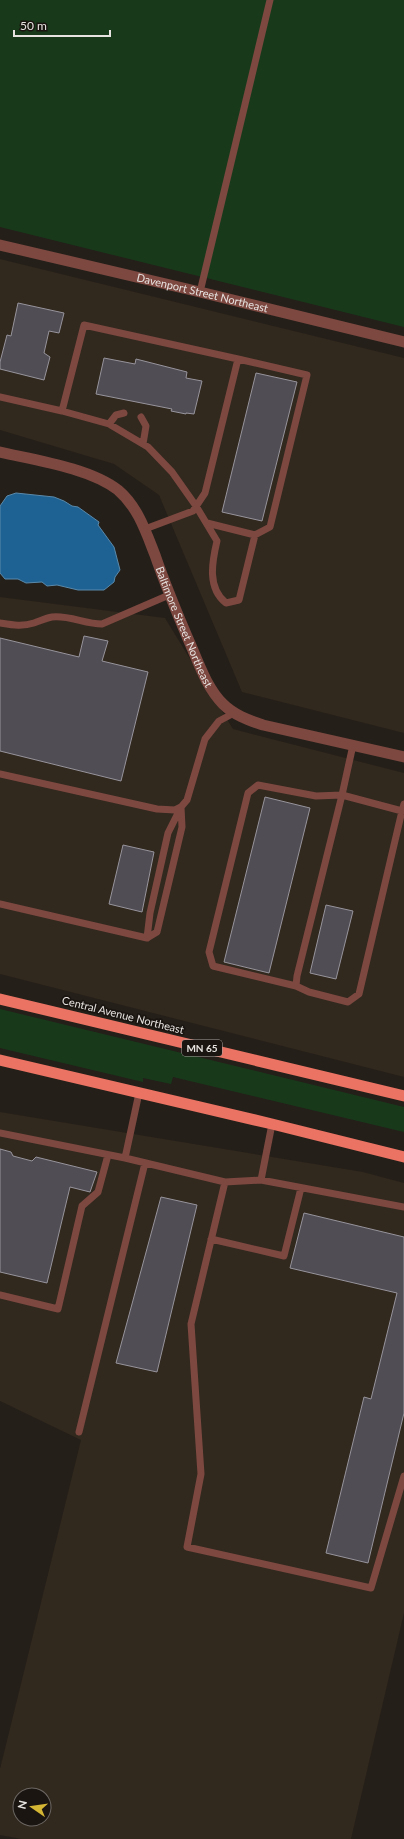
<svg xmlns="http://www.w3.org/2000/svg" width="404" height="1839" font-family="Lato,sans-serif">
<rect width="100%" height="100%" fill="#241f19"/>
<path fill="#31281e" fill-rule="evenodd" d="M0,259L404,358V733L242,692L159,495L114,464L0,430Z
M0,597L165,618L233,729L404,773V1077L0,974Z
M0,1112L363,1172L404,1183V1613L351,1839H21L0,1835V1769L81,1440L0,1401ZM20,1795H44V1819H20Z"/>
<path fill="#183a1b" d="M0,0H404V327L0,227Z
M0,1009L404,1107V1132L173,1077L171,1084L143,1078V1082L0,1048Z"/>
<path fill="#1e6293" stroke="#5a89aa" d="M16,493L54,497L64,501L72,506L78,507L99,522L98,525L114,547L120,570L115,577L114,582L104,590H78L57,585L47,586L42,582L26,583L18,579H5L0,573V506L7,496Z"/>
<path fill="#504d54" stroke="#97949c" d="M18,303L64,313L59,333L49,331L44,353L50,357L44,380L0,369V362L7,335L11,336Z
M104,358L135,364L136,359L187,372L186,378L202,381L194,414L186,413V414L171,411L172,409L96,394Z
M256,373L297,382L262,521L222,512Z
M84,636L108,641L102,661L148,672L121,781L0,751V638L79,657Z
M265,797L310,808L269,973L224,962Z
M123,845L154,852L142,912L109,904Z
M326,905L353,911L336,979L310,973Z
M0,1149L11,1152L13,1156L32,1161L36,1157L97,1172L90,1192L70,1187L47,1283L0,1272Z
M161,1197L197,1205L157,1372L116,1363Z
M304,1213L404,1237V1413L368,1563L326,1553L364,1397L371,1399L397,1293L290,1268Z"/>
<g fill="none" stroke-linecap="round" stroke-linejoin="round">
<path stroke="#7c4840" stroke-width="7" d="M200,292L270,0
M0,397L62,411L84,325L238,359L205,493L193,511L145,529
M62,411L109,424L148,447L172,472L196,506L217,541C212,562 207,588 226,603L239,600L255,535
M141,417L146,426L143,444
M109,424L116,415L124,413
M207,523L255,535L270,527L307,375L238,359
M0,623C12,625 22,627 34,623C40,621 46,618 52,617C69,615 85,624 102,624L169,595
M353,745L342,795L402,811L404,804
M0,774L157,809L175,810L181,807L187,800L205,739L219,721L234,713
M0,904L147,938L157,932L182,827L181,807
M147,938L150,913L168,833L180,809
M296,986L297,976L342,795L316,796L258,785L248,793L209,952L213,966L296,986L309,992L348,1002L359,994L402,811
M0,1133L125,1158L225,1182L261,1180L404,1207
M125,1158L139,1093
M261,1180L272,1124
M225,1182L191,1324L201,1474L187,1547L371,1588L404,1476
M211,1239L284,1256L301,1188
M0,1295L58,1309L82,1206L98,1192L108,1155
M79,1432L145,1163"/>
<path stroke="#7c4840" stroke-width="11" id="s1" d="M0,452C35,460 90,468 118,490C138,507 146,532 155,555C166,587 179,618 192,648C200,667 208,689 223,704C234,715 248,720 263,725L404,757"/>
<path stroke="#7c4840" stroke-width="11" id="s2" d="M0,245L200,292L404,342"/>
<path stroke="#ea7363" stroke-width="11" d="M0,999L404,1096
M0,1060L272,1124L404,1157"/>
</g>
<g text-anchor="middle" stroke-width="3.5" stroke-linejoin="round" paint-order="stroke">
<rect fill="#1a1510" stroke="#aaa5a2" stroke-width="1" x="182" y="1040" width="40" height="16" rx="3"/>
<g font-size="10" font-weight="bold" fill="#e7e3e0">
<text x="202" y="1052">MN 65</text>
</g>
<g font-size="11" fill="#e7e3e0" stroke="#1a1510">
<text dy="4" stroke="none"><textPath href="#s2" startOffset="208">Davenport Street Northeast</textPath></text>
<text dy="4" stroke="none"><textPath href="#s1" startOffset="278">Baltimore Street Northeast</textPath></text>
<text transform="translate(123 1015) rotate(14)" y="4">Central Avenue Northeast</text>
</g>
</g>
<g transform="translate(32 1807) rotate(283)"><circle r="19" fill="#1a1510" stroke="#6c6763"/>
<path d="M0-3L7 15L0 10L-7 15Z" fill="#d5b534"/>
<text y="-6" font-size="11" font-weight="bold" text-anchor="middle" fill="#e7e3e0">N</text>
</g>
<path d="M14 30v6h96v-6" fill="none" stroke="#e7e3e0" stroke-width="2"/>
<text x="20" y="30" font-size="12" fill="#e7e3e0" stroke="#1a1510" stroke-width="3" paint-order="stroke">50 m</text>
</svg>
